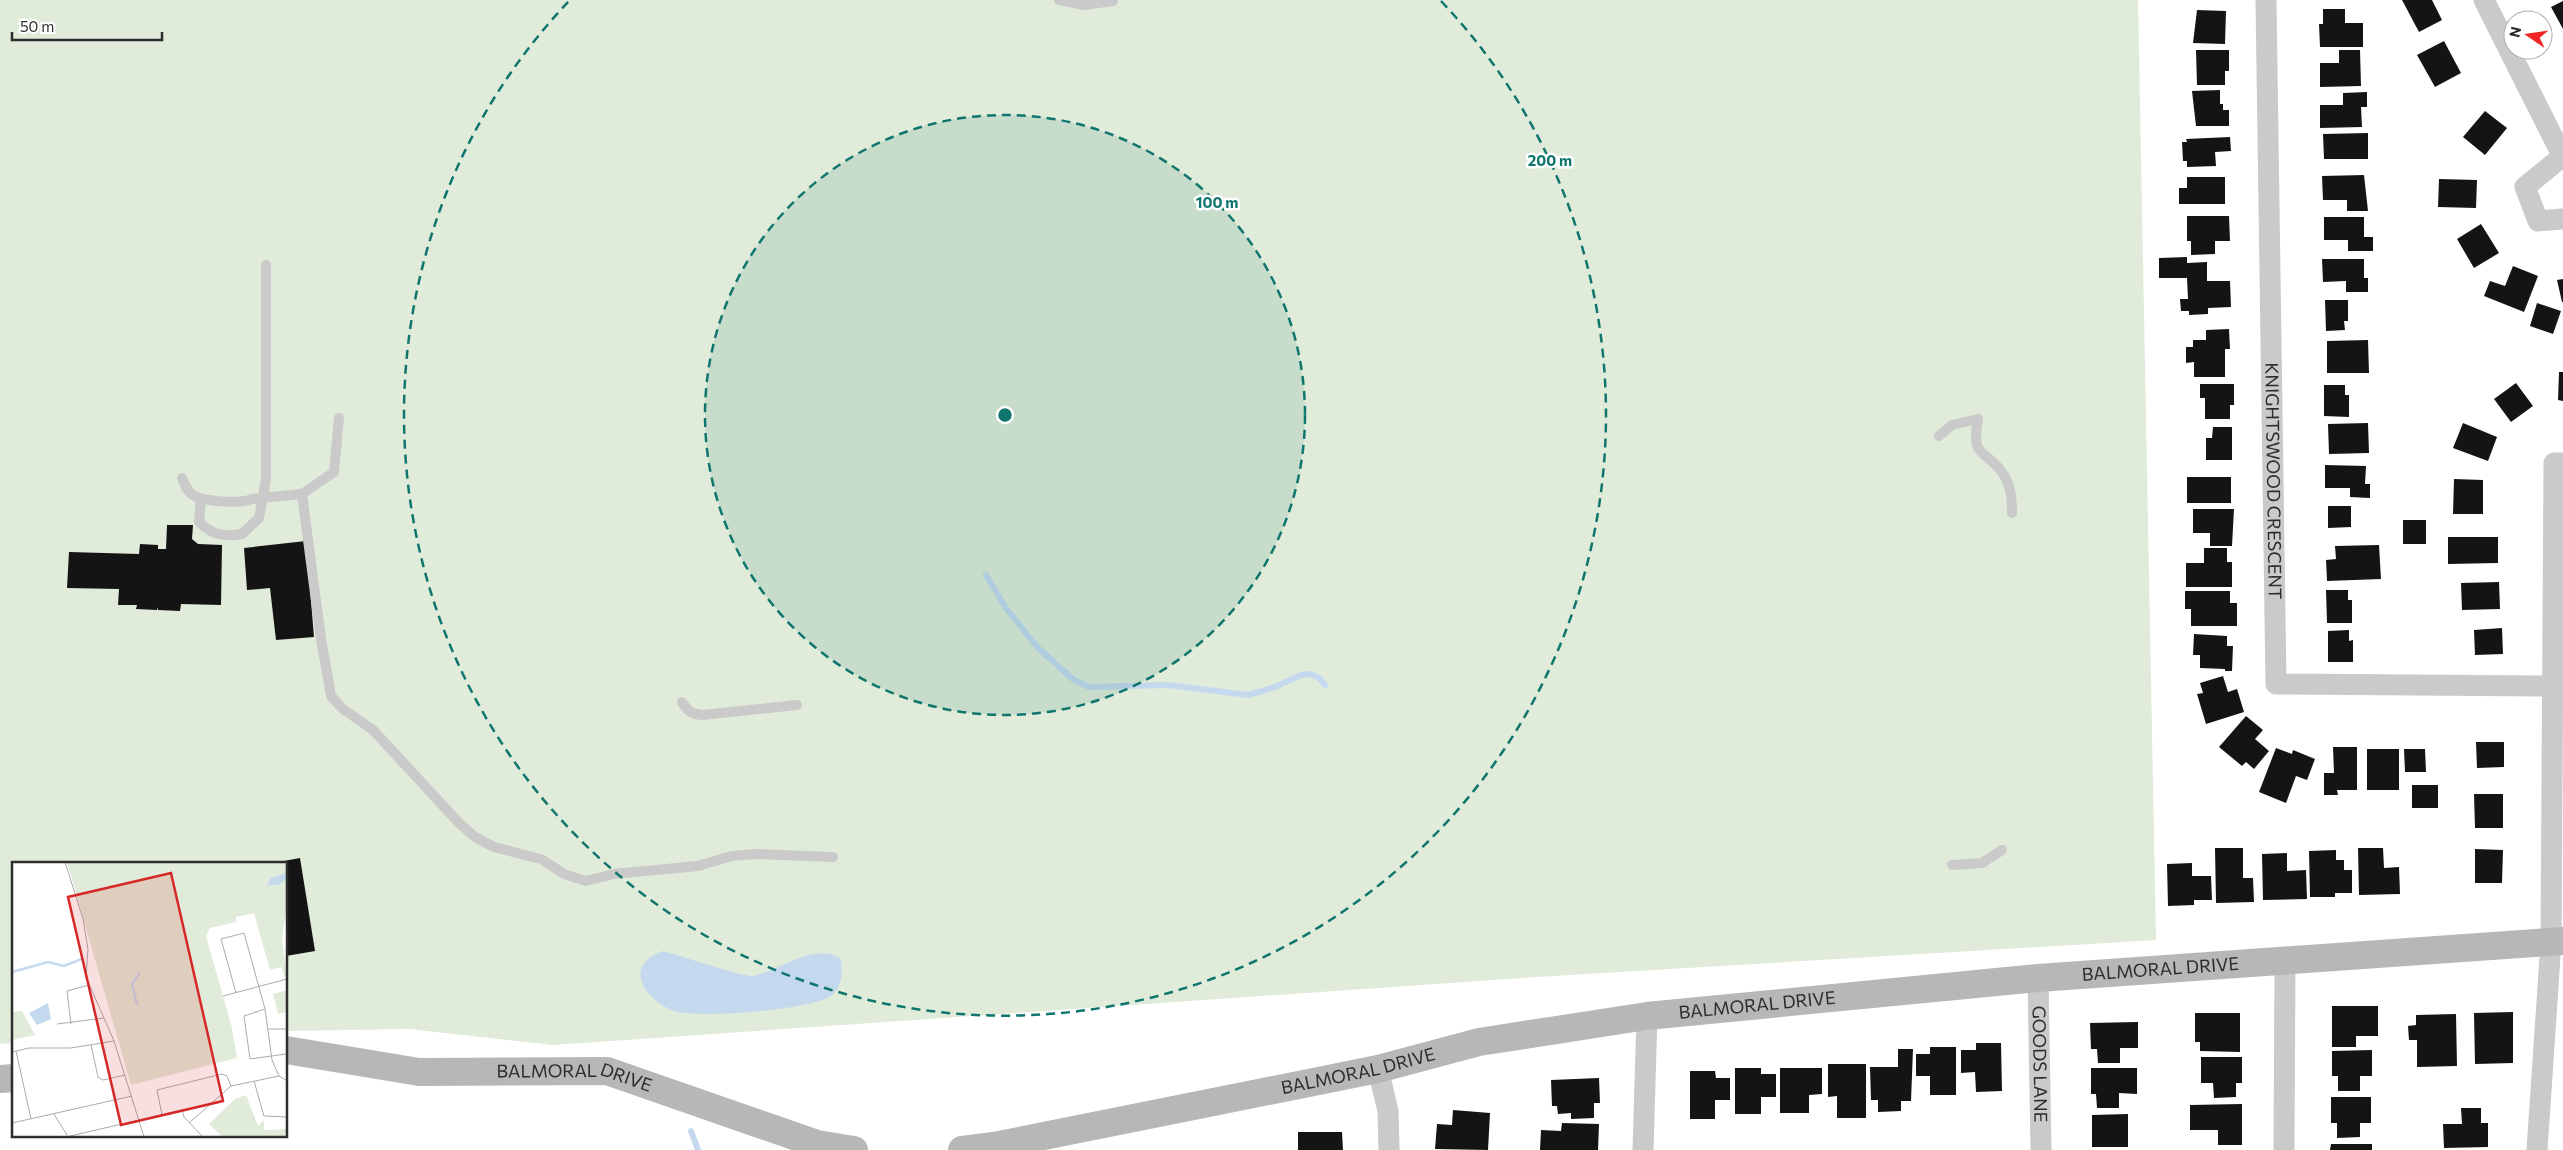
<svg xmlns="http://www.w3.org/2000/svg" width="2563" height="1150" font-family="Commissioner,sans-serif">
<rect width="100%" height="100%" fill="#fff"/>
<path fill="#e1ebd9" d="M0,0H2138L2156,940L1536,977L553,1045L409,1029L286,1031V864H14V1043L0,1044Z"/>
<path fill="#c4d9ed" d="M663,951C678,955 744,977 753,976C780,971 815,941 841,959C842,972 843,986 832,995C815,1010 696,1019 674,1011C644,1000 622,965 663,951Z"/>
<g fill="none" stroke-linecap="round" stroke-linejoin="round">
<path stroke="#c4d9ed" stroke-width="6" d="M986,575L1006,608L1038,648L1074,680L1089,687L1168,685L1248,695L1275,687L1301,675L1310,674L1319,678L1325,685
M691,1131L698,1150"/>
</g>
<path fill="#141414" d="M2402,0H2432L2442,20L2419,32Z
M2563,1V29L2551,7Z
M2323,9H2345V23H2363V47H2320L2319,24H2323Z
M2197,10L2226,11L2225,44L2193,43Z
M2444,41L2461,73L2435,87L2417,55Z
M2196,50H2229V71H2225V85H2197Z
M2339,50H2360L2361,86L2320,87V63H2339Z
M2220,90V104H2223V110H2229V126H2196L2192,91Z
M2367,92V107H2361L2362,127L2320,128V105H2343V93Z
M2485,111L2507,128L2485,155L2463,137Z
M2368,133V159H2324L2323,134Z
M2230,137L2231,151L2215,152L2216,166L2187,167V161H2183L2182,142H2187L2186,139Z
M2364,175L2368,211H2347V200H2323L2322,176Z
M2187,177H2225V204H2179V188H2187Z
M2439,179L2477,180L2476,208L2438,207Z
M2187,216H2229L2230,241H2215V254L2191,255V241H2187Z
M2324,217H2364V237H2373V251H2348V240H2324Z
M2481,224L2499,253L2474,268L2457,239Z
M2187,257V263L2207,262V281H2230L2231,307L2208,308V314L2189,315V311H2181L2180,299H2188L2187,278H2159V258Z
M2322,259H2364V278H2368V292H2346V281L2323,282Z
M2513,266L2538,276L2524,312L2484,296L2490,281L2505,286Z
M2563,279V302H2562L2557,280Z
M2325,300H2348V321H2344L2345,330L2326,331Z
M2537,303L2561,311L2553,334L2530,326Z
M2229,329L2230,349H2225V377H2194V362L2186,363V347H2193V340H2206V330Z
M2368,340L2369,373H2327V341Z
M2559,372H2563V401L2558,400Z
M2516,383L2533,406L2511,422L2494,399Z
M2200,384H2234V405H2230V419H2205V398H2200Z
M2324,385H2345V395H2349V417L2324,416Z
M2368,423L2369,453L2329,454L2328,424Z
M2463,423L2497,437L2488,461L2453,448Z
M2213,427H2232V460H2206V438H2212Z
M2325,465L2366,466L2365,484H2370V498L2350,497V488H2325Z
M2187,477H2231V503H2187Z
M2454,479L2483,480V514H2453Z
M2328,506H2351V527L2328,528Z
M2193,509H2234L2232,546H2210V533H2193Z
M2403,520H2426V544H2403Z
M167,525H193L192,539L198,544L222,545L221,605L181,604L180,611L158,610V607L157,610L136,609L137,605H118L119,589L67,588L69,552L139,554L140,544L158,545V549H166Z
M2448,537H2498V563L2448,564Z
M306,541L314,637L276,640L270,588L247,590L244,548Z
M2379,545L2381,579L2327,581L2326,560L2336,559L2335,546Z
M2204,548H2227V562H2232V587H2186V563H2204Z
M2499,582L2500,609L2462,610L2461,583Z
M2326,590H2348V600H2352V623H2327Z
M2185,591H2230V603H2237V626H2191V609H2185Z
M2502,628L2503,654L2475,655L2474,630Z
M2349,630V641L2353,640V662H2328V631Z
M2194,634L2227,636V646H2233L2232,671H2225V669L2200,668V655H2193Z
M2223,676L2228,692L2237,689L2244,712L2206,724L2197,694L2203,693L2200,683Z
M2246,716L2263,730L2255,739L2269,751L2254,769L2246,762L2242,766L2219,747Z
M2476,742H2504V767L2477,768Z
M2333,747H2357V790H2337L2338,795H2324V773H2334Z
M2276,748L2292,754L2293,750L2315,759L2307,780L2296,776L2286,803L2259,792Z
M2367,749H2399V790H2367Z
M2404,749H2425L2426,772H2405Z
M2412,785H2438V808H2412Z
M2474,794H2503V828H2475Z
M2215,848H2243V878H2253L2254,902L2216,903Z
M2358,848H2383L2384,868L2399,867L2400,894L2359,895Z
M2475,849L2503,850L2502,883H2475Z
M2336,850V860H2344V870H2352V893H2335V897H2310L2309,851Z
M2287,853V871L2306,870L2307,899L2263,900L2262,854Z
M300,858L315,951L286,956V864L273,863Z
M2192,863V876H2211L2212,900H2194V905L2168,906L2167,864Z
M2332,1006H2378V1036H2356V1047H2332Z
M2513,1012V1063L2475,1064L2474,1013Z
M2195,1013H2240V1052L2200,1051V1042H2195Z
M2456,1014L2457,1066L2417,1067V1040H2409L2408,1026L2416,1025V1015Z
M2138,1022V1048H2120V1063H2098L2097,1049H2091L2090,1023Z
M1976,1043H2001L2002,1091L1976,1092L1975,1072L1961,1073V1050H1976Z
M1930,1047H1956V1095H1930V1076H1916V1054H1930Z
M1898,1049H1913L1911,1101H1901V1111L1878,1112V1100H1871L1870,1067H1898Z
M2372,1050V1076H2360V1091H2338V1076H2332V1051Z
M2201,1057H2242V1083H2236V1097L2214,1098L2213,1083H2201Z
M1828,1064H1866V1118H1837V1096L1828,1097Z
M1735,1068H1761V1074H1776V1097H1761V1114H1735Z
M1780,1068H1822V1094L1809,1095V1113H1780Z
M2091,1068H2137V1094L2119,1093V1108H2097L2096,1094H2091Z
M1690,1071H1715L1716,1078H1730V1100H1715V1119H1690Z
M1599,1078L1600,1103H1594V1118L1571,1119V1113L1558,1114L1557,1106H1552L1551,1080Z
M2331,1097H2371V1123H2360V1137L2337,1138V1123H2331Z
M2242,1104V1145H2218V1130H2190V1105Z
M2461,1108H2481V1123H2488V1147L2444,1148L2443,1124H2462Z
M1453,1110L1490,1113L1488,1150L1435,1149L1437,1124L1452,1125Z
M2128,1114V1147H2092V1115Z
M1562,1123L1599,1124L1598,1150H1540L1541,1130L1561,1131Z
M1298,1132H1342L1343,1150H1298Z
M2331,1144H2372V1150H2330Z"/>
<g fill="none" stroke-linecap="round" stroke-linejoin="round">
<path stroke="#cacaca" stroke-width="10" d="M1059,0L1084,5L1113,1
M1939,436L1952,425L1978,419C1971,459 1983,447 2002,472C2011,485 2012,498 2012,513
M182,478C185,485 187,491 193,495C204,502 240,504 252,499L302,494L334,472L339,418
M302,494L321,639L331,696L343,709L373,730L459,823L475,837L494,847L541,859L564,874L586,881L614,874L698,866L731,856L756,854L833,857
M201,498L199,522C212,535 224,537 242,534L259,518L266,480V265
M682,702C687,711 692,714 702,715L797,705
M1952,865L1982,863L2002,850"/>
<g stroke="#cacaca" stroke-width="21">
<path id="s1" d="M2266,0L2276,684L2553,686"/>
<path d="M2484,0L2563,157"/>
<path d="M2563,156L2525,187L2538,221L2563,219"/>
<path id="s2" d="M2038,978L2041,1150"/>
<path d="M1378,1069L1388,1111L1389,1150"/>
<path d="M1643,1150L1647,1016"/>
<path d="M2284,1150L2285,961"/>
<path d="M2537,1150L2551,942L2554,463H2563"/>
</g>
<g stroke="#b7b7b7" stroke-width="28">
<path id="s3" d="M286,1050L419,1072L607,1071L817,1144L854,1150"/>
<path d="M0,1079L14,1078"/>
<path id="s4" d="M962,1150L994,1146L1378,1069L1479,1042L1647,1016L2038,978L2563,941"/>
</g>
</g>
<circle cx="1005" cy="415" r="300" fill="#0f766e" fill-opacity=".12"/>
<g fill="none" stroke="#0f766e" stroke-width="2.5" stroke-dasharray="9 6">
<circle cx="1005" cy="415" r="300"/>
<path d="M1441 1A601 601 0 1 1 569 1"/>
</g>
<g text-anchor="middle" stroke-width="5" stroke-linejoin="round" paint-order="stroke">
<g font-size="18" fill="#2d2d2d" stroke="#fff">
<text dy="6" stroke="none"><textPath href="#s1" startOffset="481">KNIGHTSWOOD CRESCENT</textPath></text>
<text dy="6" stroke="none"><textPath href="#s4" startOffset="1214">BALMORAL DRIVE</textPath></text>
<text dy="6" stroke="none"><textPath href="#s4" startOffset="809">BALMORAL DRIVE</textPath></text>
<text dy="6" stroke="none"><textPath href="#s2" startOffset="86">GOODS LANE</textPath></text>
<text dy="6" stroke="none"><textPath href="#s4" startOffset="404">BALMORAL DRIVE</textPath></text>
<text dy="6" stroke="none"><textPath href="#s3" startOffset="291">BALMORAL DRIVE</textPath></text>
</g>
</g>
<g transform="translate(12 862)">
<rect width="275" height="275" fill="#fff"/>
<path d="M55,0H275V43L270,76L275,114H272L269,105L258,108L242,51L224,55V60L198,66L194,74L220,166L225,196L119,223ZM275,128V150L266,152L261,132ZM10,149L23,173L0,178V150ZM234,233L246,264L252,258V268L275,267V275H211L197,262L223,237Z" fill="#e1ebd9"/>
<path d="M275,2V16L267,23H255L259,16L272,12ZM36,141L39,157L25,163L17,151Z" fill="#c4d9ed"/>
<path fill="none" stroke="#c4d9ed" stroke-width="2.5" d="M0,110L36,100L52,104L72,96M125,143L120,122L128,111"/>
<path fill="none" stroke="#ababab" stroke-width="1" d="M53,0L71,57L76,87L74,115L102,179L132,275M224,131L209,77L232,71L253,147L260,198L267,214L275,219M211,134L275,117M253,147L232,154L238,197L274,192M45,162L92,156M59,162L55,129L77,123M256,167H275M79,183L86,215L91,218L113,213M4,189L19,257M0,190L17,186H59L102,179M242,219L252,254L275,255M42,252L55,273M150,253L145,228L210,212L215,214L219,224M0,261L120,234M177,261L219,224L267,214M54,275L170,248L172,255L191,275"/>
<path fill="#d62828" fill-opacity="0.15" stroke="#d62828" stroke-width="2.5" d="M159,11L211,239L109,263L56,35Z"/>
<rect width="275" height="275" fill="none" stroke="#2d2d2d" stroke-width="2.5"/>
</g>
<circle cx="1005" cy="415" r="8" fill="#0f766e" stroke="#fff" stroke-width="2.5"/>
<g font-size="15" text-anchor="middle" font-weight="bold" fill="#0f766e" stroke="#fff" stroke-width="5" stroke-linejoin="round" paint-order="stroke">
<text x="1550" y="166">200 m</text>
<text x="1217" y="208">100 m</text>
</g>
<g transform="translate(2528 35) rotate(283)"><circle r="24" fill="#ffffff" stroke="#ababab"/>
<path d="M0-4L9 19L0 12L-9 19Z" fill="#ef2524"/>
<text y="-8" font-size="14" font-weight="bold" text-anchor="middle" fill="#2d2d2d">N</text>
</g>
<path d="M12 32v8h150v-8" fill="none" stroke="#2d2d2d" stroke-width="2.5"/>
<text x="20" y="32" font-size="15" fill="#2d2d2d" stroke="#ffffff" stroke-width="4" paint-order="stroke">50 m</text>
</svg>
